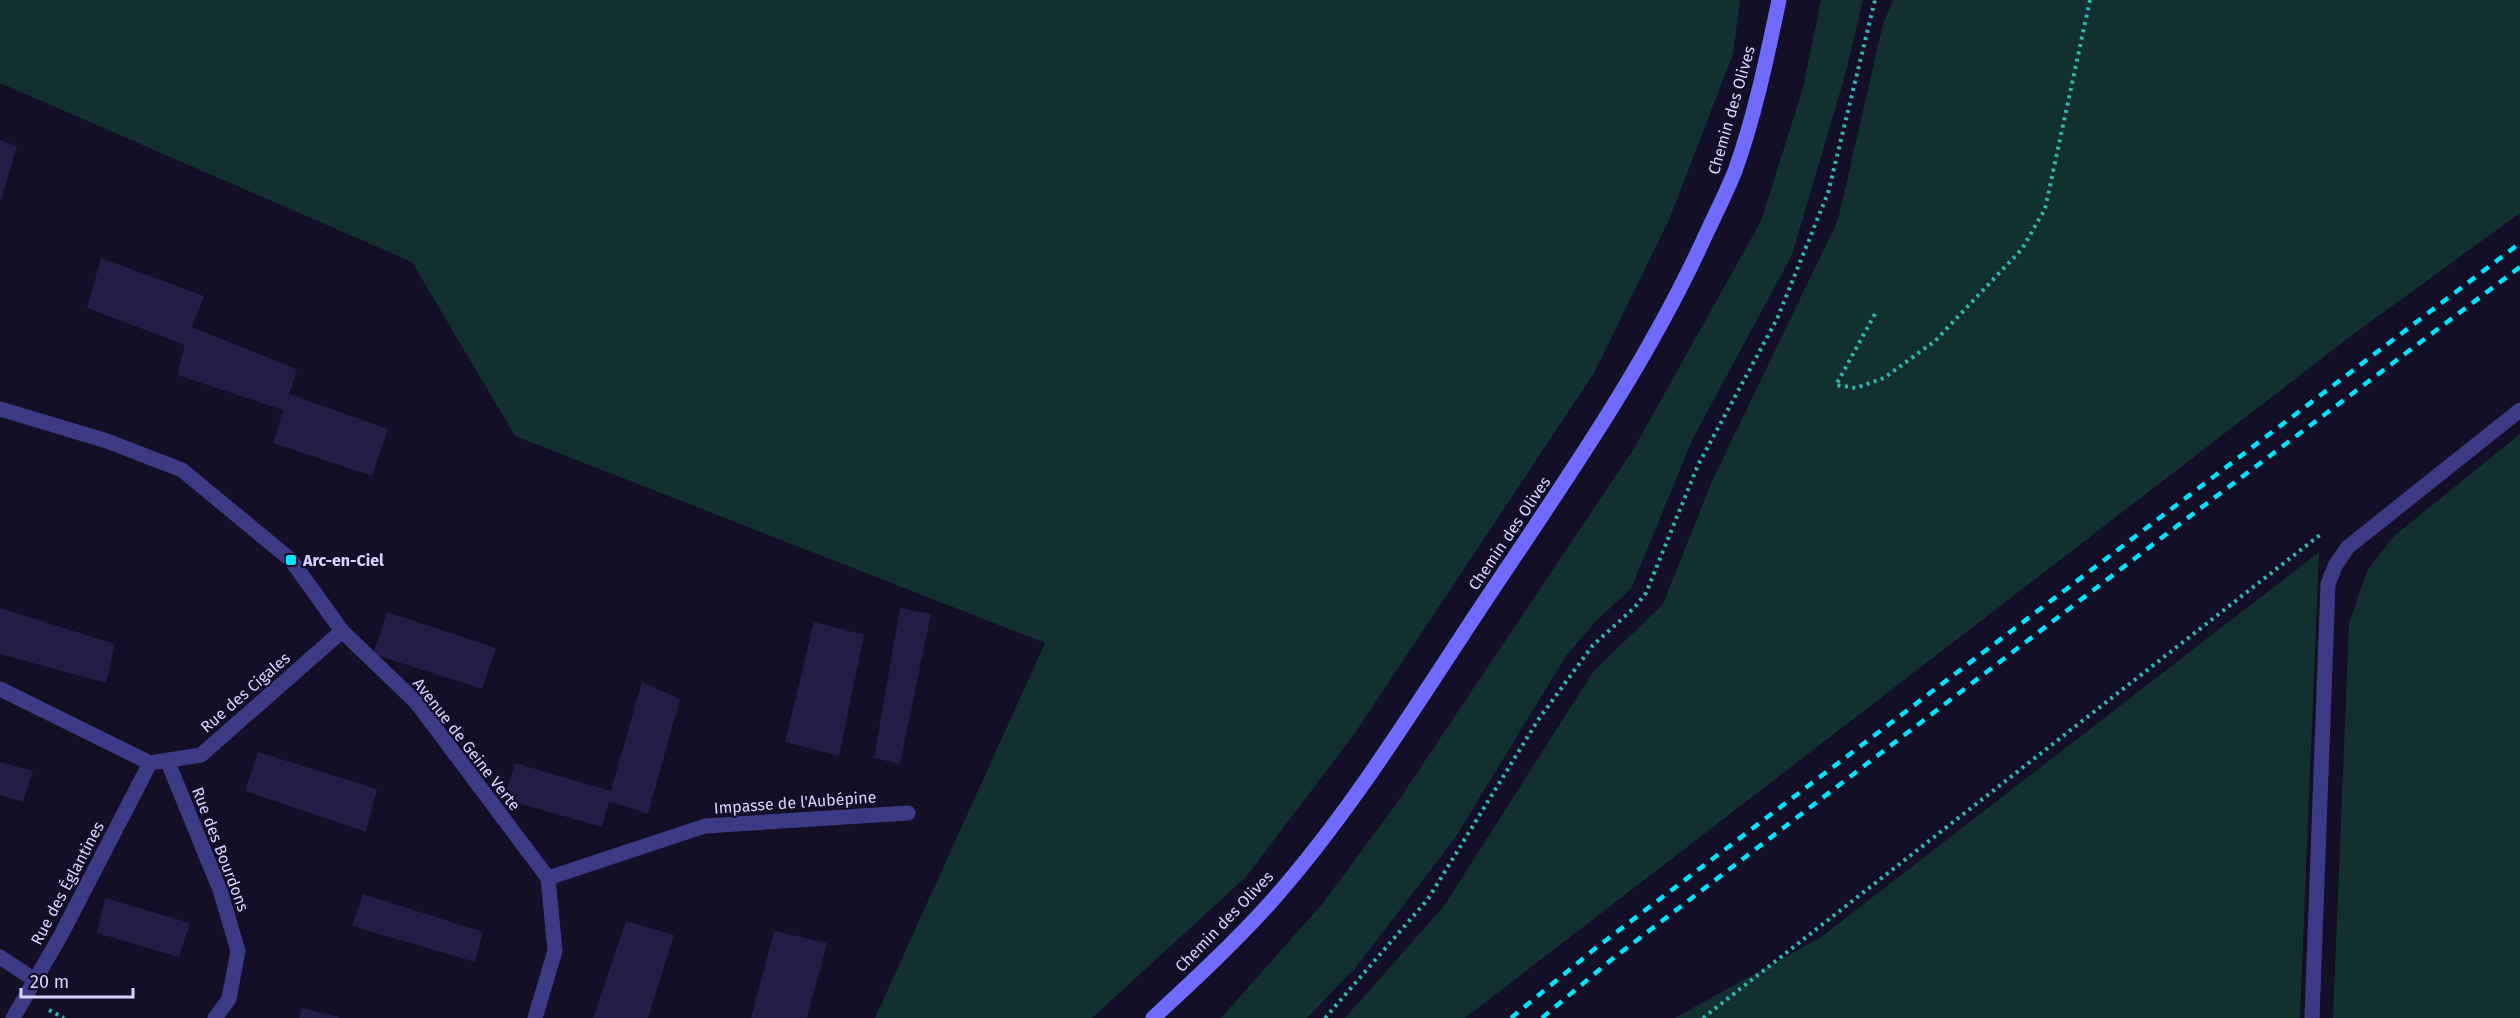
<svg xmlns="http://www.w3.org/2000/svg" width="2520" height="1018" font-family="'Fira Sans',sans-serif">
<rect width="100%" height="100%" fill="#130f26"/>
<path fill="#12302f" d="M0,0H1740L1733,54L1669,220L1594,373L1355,733L1246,877L1092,1018H875L1045,643L515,436L412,262L0,83Z
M1821,0H1863L1846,72L1792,255L1692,440L1631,589L1596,621L1566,656L1455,838L1357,966L1307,1018H1221L1323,903L1396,804L1633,450L1761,221L1803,88Z
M1893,0H2520V213L2351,336L1465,1018H1345L1444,906L1593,672L1663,604L1712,481L1838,220L1883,24Z
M2520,434V1018H2333L2349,623L2368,569L2394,536Z
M2319,552L2300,1018H1675L1821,937Z"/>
<path fill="#241b47" d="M0,140L17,146L1,201H0Z
M101,258L204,296L192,327L297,369L289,394L388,429L372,476L273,443L283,410L177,375L185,345L87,308Z
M0,608L115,644L106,683L0,654Z
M900,608L931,614L900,764L874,758Z
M387,612L496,648L482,689L373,654Z
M814,622L864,635L839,756L785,742Z
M642,682L680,699L648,814L609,801L602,827L504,799L515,763L611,791Z
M258,752L377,789L366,832L245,791Z
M0,762L33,771L23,802L0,795Z
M363,894L483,932L475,962L352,926Z
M105,898L190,923L179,957L97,933Z
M626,921L674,935L648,1018H593Z
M774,931L827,943L807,1018H751Z
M302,1008L339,1017L338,1018H299Z"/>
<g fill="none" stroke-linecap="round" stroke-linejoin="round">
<path stroke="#2fb8b0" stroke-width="4" stroke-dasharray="3 4.5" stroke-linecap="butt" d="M1875,314L1836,385L1856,388L1884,378L1935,341L2022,249L2045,209L2090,0
M49,1010L64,1018
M1325,1018L1428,899L1538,720L1593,645L1634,608L1646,593L1698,465L1777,319L1828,193L1875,0
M1703,1018L2321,534"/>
<path stroke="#3d3a85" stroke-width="15" d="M2312,1018L2328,584L2335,566L2348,547L2520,410"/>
<path stroke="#3d3a85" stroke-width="15" d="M0,409L107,441L182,470L291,560L342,631L416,702L548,878
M0,689L150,763L201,755L342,631
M167,760L220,890L238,951L229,999L215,1018
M548,878L705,826L908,813
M0,957L35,980
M13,1018L61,935L150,763
M535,1018L555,951L548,878"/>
<path stroke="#6f6bff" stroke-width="15" d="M1153,1018C1193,981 1233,944 1270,903C1352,811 1417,703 1485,601C1565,481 1648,363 1707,232C1717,211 1727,191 1735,171C1755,115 1767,57 1779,0"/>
<path stroke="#00e5ff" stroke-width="4.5" stroke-dasharray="9 8" stroke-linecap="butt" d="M1511,1018L1597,947L2520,243
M1542,1018L1611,960L2177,526L2520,267"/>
</g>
<rect fill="#00e5ff" stroke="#130f26" stroke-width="2" x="285" y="554" width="12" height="12" rx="3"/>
<g text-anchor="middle" stroke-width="4.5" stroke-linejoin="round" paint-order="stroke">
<g font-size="16" fill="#d9d4ff" stroke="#130f26">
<text transform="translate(1731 110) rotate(-74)" y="6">Chemin des Olives</text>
<text transform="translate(1509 533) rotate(-56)" y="6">Chemin des Olives</text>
<text transform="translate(245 692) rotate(-41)" y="6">Rue des Cigales</text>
<text transform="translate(467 744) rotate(52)" y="6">Avenue de Geine Verte</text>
<text transform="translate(795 802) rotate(-4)" y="6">Impasse de l'Aubépine</text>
<text transform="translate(221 849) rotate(69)" y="6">Rue des Bourdons</text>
<text transform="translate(67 883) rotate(-62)" y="6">Rue des Églantines</text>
<text transform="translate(1224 921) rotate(-46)" y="6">Chemin des Olives</text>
</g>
<g font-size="16" font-weight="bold" fill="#d9d4ff" stroke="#130f26" text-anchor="start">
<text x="303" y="566">Arc-en-Ciel</text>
</g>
</g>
<path d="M21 988v9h112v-9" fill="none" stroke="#d9d4ff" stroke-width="3"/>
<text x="30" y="988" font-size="18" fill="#d9d4ff" stroke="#130f26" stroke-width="4.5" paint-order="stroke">20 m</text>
</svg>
